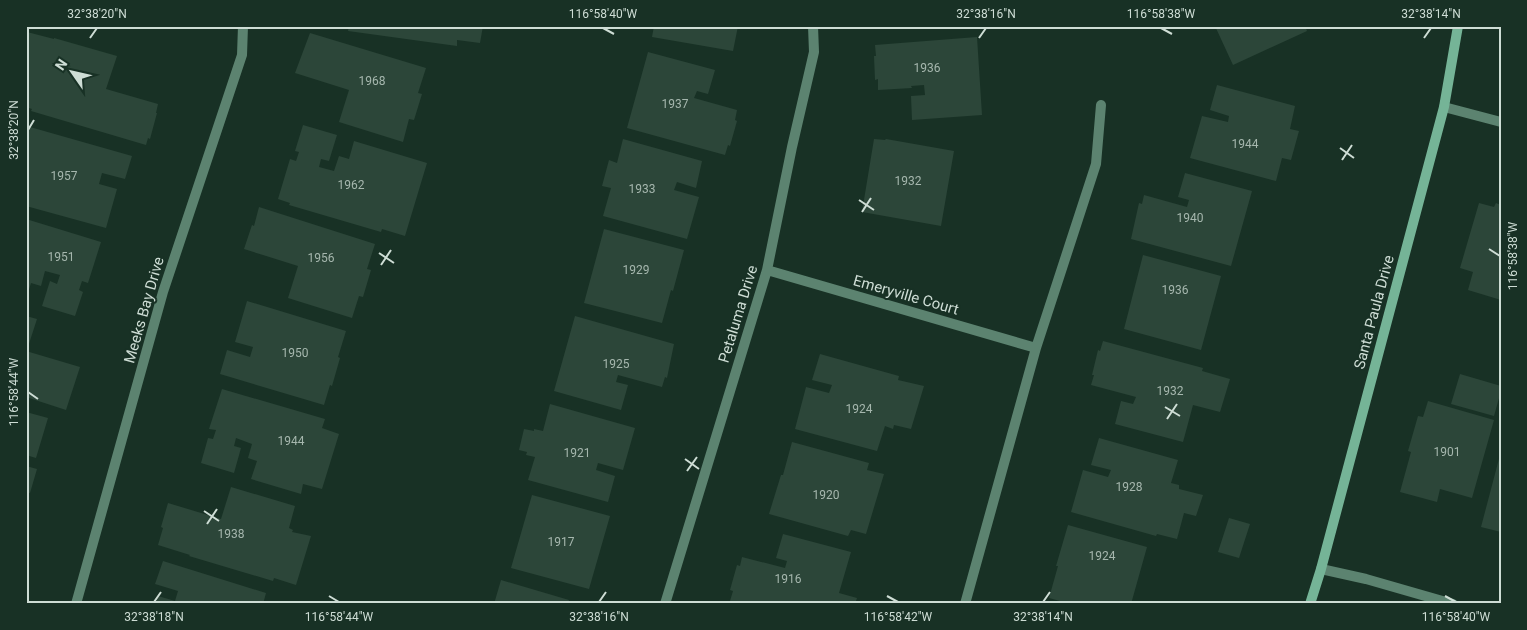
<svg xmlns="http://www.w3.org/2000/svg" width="1527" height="630" font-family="Roboto,sans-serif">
<rect width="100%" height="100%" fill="#183125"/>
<path fill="#2c4639" d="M349,26H483L480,43L457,40V46L348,31Z
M654,26H738L733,51L652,37Z
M1215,26H1305L1307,31L1233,65Z
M27,32L54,39V38L117,56L106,89L158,104L156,113H157L150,139L148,138L146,145L31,111L32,109L26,107Z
M310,33L426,68L418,93L422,94L414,120L409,119L403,142L339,122L349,90L295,73Z
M977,37L982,115L912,120L911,96L925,95L924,85L911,86L912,88L878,90V79L875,80L874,56H876L875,45Z
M648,52L715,70L708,94L697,91L694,98L737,110L735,120L737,121L730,146L728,145L725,155L627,128Z
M1217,85L1295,106L1290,129L1299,131L1291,160L1282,158L1276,181L1190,158L1202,116L1228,122L1229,116L1210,110Z
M303,125L337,135L329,161L321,159L319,167L334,171L339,156L349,159L354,141L427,163L405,236L382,229L381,232L289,205L290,203L278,199L290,159L296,161L299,152L295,151Z
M30,127L132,156L125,179L102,173L99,184L117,189L106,228L26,206V138Z
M623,139L702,161L696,188L677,182L674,190L699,197L687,239L603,216L611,188L602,186L609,160L617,163Z
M874,139L885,140L886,139L954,151L941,226L862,212Z
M1185,173L1252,191L1231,266L1131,239L1139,203L1142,204L1144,195L1187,207L1189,200L1178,197Z
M1479,203L1494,207L1496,203L1501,205V300L1468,290L1473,272L1460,268Z
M259,207L375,244L367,269L371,270L363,297L359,296L352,318L288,298L298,266L244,249L252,225L254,226Z
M26,219L101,242L88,283L82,281L79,290L83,292L75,316L42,306L50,281L57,284L60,275L45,271L41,286L31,283L26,299Z
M604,229L684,250L673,291L671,290L662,323L584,303Z
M1143,255L1221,276L1201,350L1124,329Z
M247,301L346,331L338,357L340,358L332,386L330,385L324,405L220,374L227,350L250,357L253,347L235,342Z
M26,316L37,319L27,350H26Z
M575,316L674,344L667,378L665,377L662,387L618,375L616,382L628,385L621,410L554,391Z
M1103,341L1203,368L1202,371L1230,379L1220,412L1193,405L1183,442L1115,424L1121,401L1133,404L1136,397L1091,385L1094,375H1092L1098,350L1100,351Z
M26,351L80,367L66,410L26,397Z
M820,354L899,376L898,380L924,386L911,429L894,425L893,429L885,426L877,451L795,429L806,387L829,393L832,385L812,380Z
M1460,374L1501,386V391L1494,416L1451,404Z
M222,389L325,419L322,428L339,434L322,489L303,484L301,494L251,479L257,461L248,458L252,444L236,438L234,446L241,448L234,473L201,463L208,438L213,439L216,430L209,429Z
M1428,401L1494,420L1472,498L1440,489L1437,502L1400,492L1411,452L1408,451L1418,416L1423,417Z
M550,404L635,428L623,470L598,463L596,470L615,476L608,502L528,480L535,457L526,455L527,452L519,450L524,429L534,431V429L543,431Z
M26,412L48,418L36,458L26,455Z
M1099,438L1178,460L1171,483L1179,485V489L1203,495L1196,516L1184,513L1177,539L1157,534L1156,536L1071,512L1083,470L1108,477L1111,470L1091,465Z
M792,442L869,463L867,470L884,474L866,534L851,530L848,536L769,514L781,475H783Z
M1500,455H1501V532L1481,527Z
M26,466L37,469L30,493L26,492Z
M231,487L295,506L289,528L293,530L292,532L311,536L296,585L274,578L273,581L189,556L190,555L158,545L163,528L161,527L168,503L221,519Z
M532,495L610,516L589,589L511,568Z
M1229,518L1250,524L1239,558L1218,552Z
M1068,525L1147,547L1131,604H1071L1049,598L1058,566H1056Z
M783,534L851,552L839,593L857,598L855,604H742L730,601L733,591L730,590L737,565L740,566L742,557L785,568L787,561L776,558Z
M163,561L266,593L263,604H156L158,596L175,601L178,591L155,584Z
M501,580L569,600L568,604H494Z"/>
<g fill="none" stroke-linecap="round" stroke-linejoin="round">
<path stroke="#5c8370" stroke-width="10" d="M1444,107L1501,122
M767,270L1036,348
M1321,569L1366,579L1453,604
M76,604L163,292L242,55L243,26
M665,604L767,270L792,147L814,52L813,26
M965,604L1036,348L1096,164L1101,105"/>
<path stroke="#75b497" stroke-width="10" d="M1310,604L1321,569L1444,107L1458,26"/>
</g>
<path fill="none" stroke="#ceddd5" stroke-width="2" d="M603,28L614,34M1161,28L1172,34M90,38L97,28M979,38L986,28M1424,38L1431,28M28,130L34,120M1340,148L1354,158M1342,160L1352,145M859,200L874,210M862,212L871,198M1489,249L1500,256M379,253L394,263M381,265L391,250M28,392L38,399M1165,407L1180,416M1167,419L1177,404M685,459L699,469M687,471L697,457M204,511L219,521M207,524L217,509M329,596L339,602M887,596L898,602M1445,596L1456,602M154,602L161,592M599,602L606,592M1043,602L1050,592"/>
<g text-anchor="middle" stroke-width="4" stroke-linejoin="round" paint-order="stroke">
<g font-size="12" fill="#a6b7ae">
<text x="927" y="72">1936</text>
<text x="372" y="85">1968</text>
<text x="675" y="108">1937</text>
<text x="1245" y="148">1944</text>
<text x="64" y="180">1957</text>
<text x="908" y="185">1932</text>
<text x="351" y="189">1962</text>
<text x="642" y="193">1933</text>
<text x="1190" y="222">1940</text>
<text x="61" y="261">1951</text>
<text x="321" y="262">1956</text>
<text x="636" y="274">1929</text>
<text x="1175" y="294">1936</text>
<text x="295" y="357">1950</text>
<text x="616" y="368">1925</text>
<text x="1170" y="395">1932</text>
<text x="859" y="413">1924</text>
<text x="291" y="445">1944</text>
<text x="1447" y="456">1901</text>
<text x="577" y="457">1921</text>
<text x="1129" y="491">1928</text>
<text x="826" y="499">1920</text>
<text x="231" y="538">1938</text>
<text x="561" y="546">1917</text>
<text x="1102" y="560">1924</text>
<text x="788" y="583">1916</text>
</g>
<g font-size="15" fill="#ceddd5" stroke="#183125">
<text transform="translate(906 295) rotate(16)" y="5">Emeryville Court</text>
<text transform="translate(144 310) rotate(-74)" y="5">Meeks Bay Drive</text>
<text transform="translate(1374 312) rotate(-75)" y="5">Santa Paula Drive</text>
<text transform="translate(738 314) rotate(-73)" y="5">Petaluma Drive</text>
</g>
</g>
<rect width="1527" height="630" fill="none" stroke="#183125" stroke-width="55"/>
<g transform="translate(72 72) rotate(304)" stroke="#183125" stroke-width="4" paint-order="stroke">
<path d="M0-4L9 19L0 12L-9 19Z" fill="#ceddd5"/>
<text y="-8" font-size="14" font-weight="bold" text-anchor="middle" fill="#ceddd5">N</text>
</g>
<rect x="28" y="28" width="1472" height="574" fill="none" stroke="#ceddd5" stroke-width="2"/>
<g font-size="12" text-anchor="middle" fill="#ceddd5">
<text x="97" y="18">32°38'20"N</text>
<text x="603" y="18">116°58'40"W</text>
<text x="986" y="18">32°38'16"N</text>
<text x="1161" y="18">116°58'38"W</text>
<text x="1431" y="18">32°38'14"N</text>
<text transform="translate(14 130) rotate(-90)" y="4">32°38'20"N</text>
<text transform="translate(1513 256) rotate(-90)" y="4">116°58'38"W</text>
<text transform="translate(14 392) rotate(-90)" y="4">116°58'44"W</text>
<text x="154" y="621">32°38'18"N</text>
<text x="339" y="621">116°58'44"W</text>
<text x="599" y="621">32°38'16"N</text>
<text x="898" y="621">116°58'42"W</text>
<text x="1043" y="621">32°38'14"N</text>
<text x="1456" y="621">116°58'40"W</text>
</g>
</svg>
